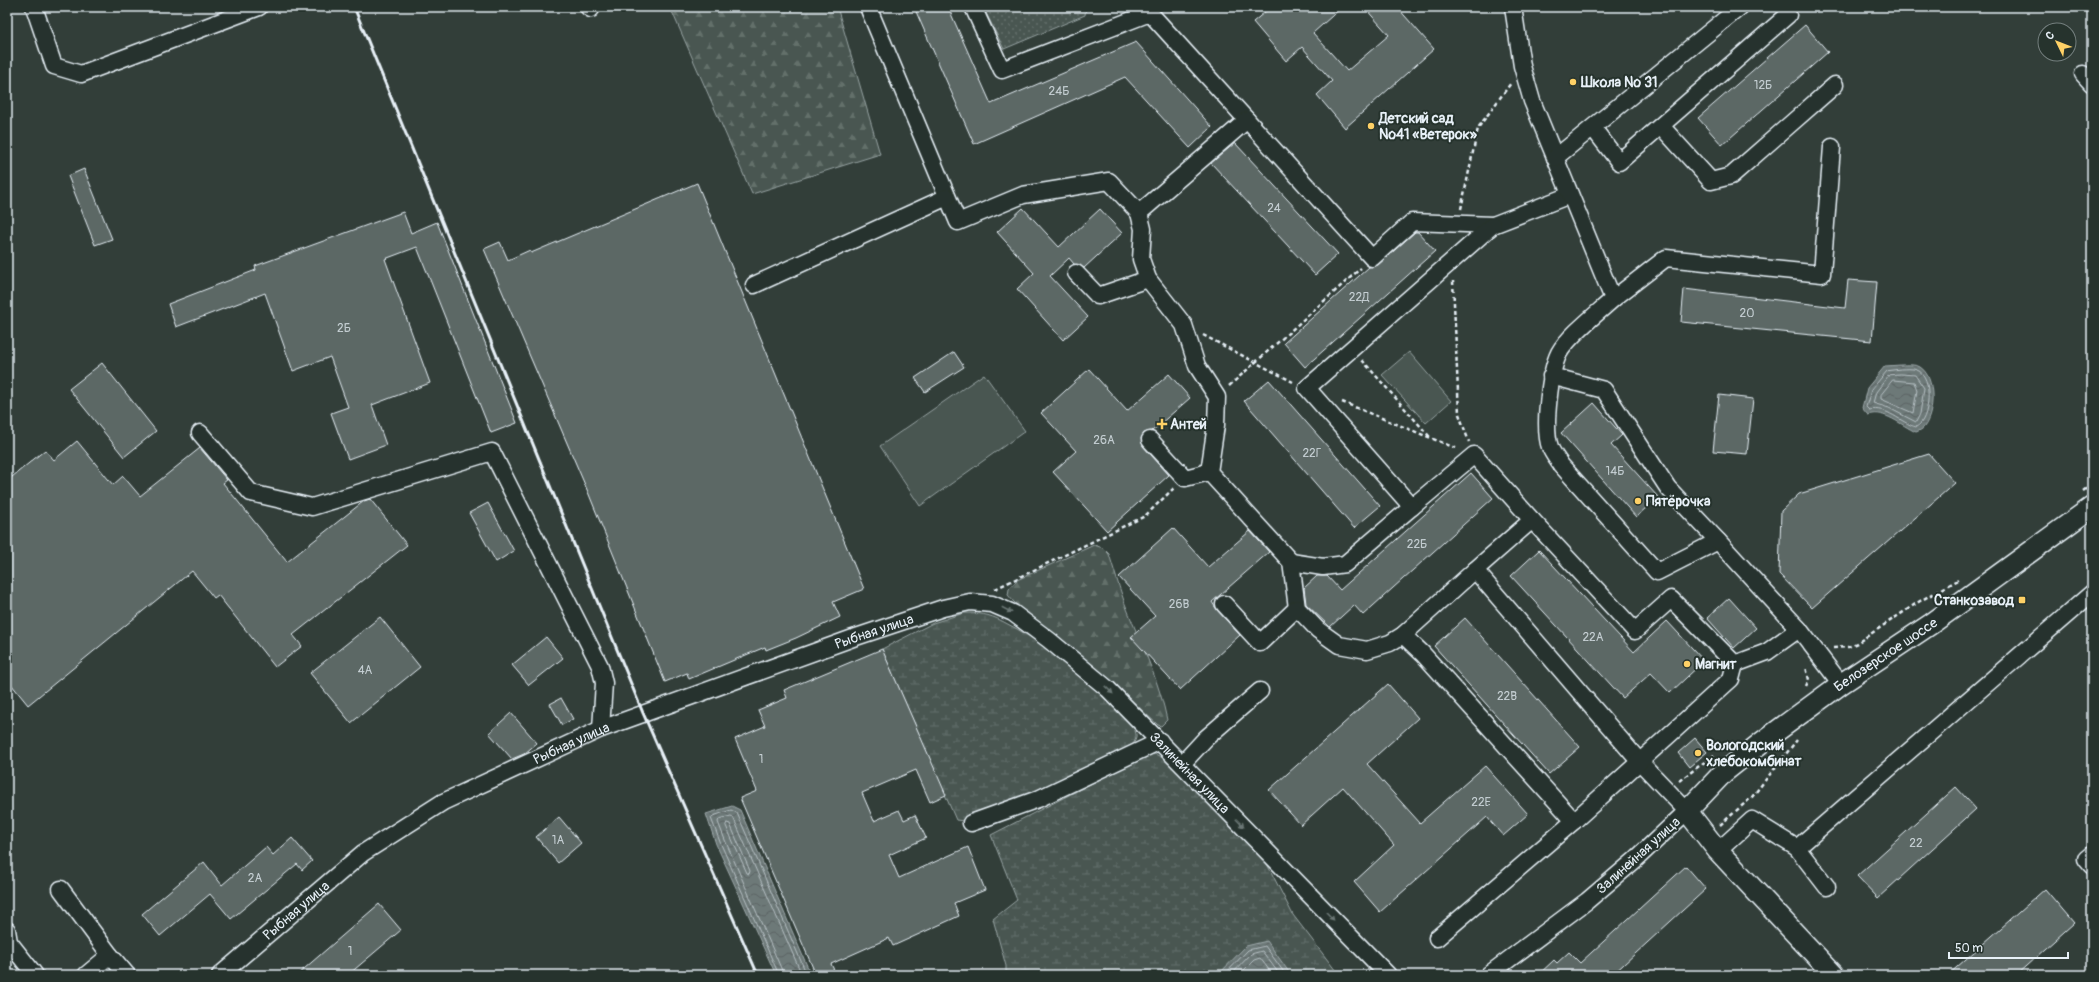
<svg xmlns="http://www.w3.org/2000/svg" width="2099" height="982" font-family="Pangolin,sans-serif">
<defs>
<pattern id="forest-firs" width="22" height="20" patternUnits="userSpaceOnUse"><rect width="22" height="20" fill="#495651"/><path d="M5 1l3.5 6h-7zM16 11l3.5 6h-7z" fill="#636f6b"/></pattern>
<pattern id="wetland-marsh" width="20" height="14" patternUnits="userSpaceOnUse"><rect width="20" height="14" fill="#495651"/><path d="M1 5h8M5 5V1M11 12h8M15 12V8" fill="none" stroke="#636f6b"/></pattern>
<pattern id="park-dots" width="8" height="8" patternUnits="userSpaceOnUse"><rect width="8" height="8" fill="#495651"/><path d="M2 2h.1M6 6h.1" fill="none" stroke="#636f6b" stroke-width="1.8" stroke-linecap="round"/></pattern>
<pattern id="water-waves" width="16" height="10" patternUnits="userSpaceOnUse"><rect width="16" height="10" fill="#6d7978"/><path d="M0 5q4-4 8 0t8 0" fill="none" stroke="#5b6363"/></pattern>
</defs>
<rect width="100%" height="100%" fill="#323e39"/>
<filter id="ink" filterUnits="userSpaceOnUse"><feTurbulence type="fractalNoise" baseFrequency=".025" numOctaves="2"/><feDisplacementMap in="SourceGraphic" scale="8" xChannelSelector="R" yChannelSelector="G"/><feConvolveMatrix kernelMatrix="1 2 1 2 8 2 1 2 1" color-interpolation-filters="sRGB"/></filter>
<g filter="url(#ink)">
<path fill="#495651" stroke="#98a4a4" d="M1409,352L1451,401L1426,423L1382,375Z
M984,374L1025,431L920,506L880,446Z"/>
<path fill="url(#forest-firs)" stroke="#98a4a4" d="M670,7H837L880,154L752,194Z
M1094,545L1103,548L1109,554C1116,576 1122,598 1131,619C1145,652 1160,685 1167,720L1161,726L1158,725C1124,694 1091,662 1055,634C1038,621 1021,612 1008,595L1009,589L1017,580Z"/>
<path fill="url(#wetland-marsh)" stroke="#98a4a4" d="M964,613C978,613 989,614 1002,621C1043,641 1078,672 1111,704C1119,712 1134,722 1136,734C1137,741 1132,745 1128,749L1071,777L964,821L956,820L882,649L933,623Z
M1155,754L1161,757L1219,810L1265,860L1293,915L1339,975H1006V966L993,919L1017,900L991,835L1147,755Z"/>
<path fill="url(#park-dots)" stroke="#98a4a4" d="M983,7H1085L1086,8L1085,15L1004,49Z"/>
<path fill="url(#water-waves)" stroke="#9ea9ab" d="M1901,365C1907,365 1915,364 1920,367C1936,377 1935,413 1924,427C1923,429 1919,431 1916,432C1902,426 1884,409 1868,415L1862,408L1867,388L1885,366Z
M732,806L740,810L811,975H776L716,844L706,814Z
M1267,941L1291,975H1218L1246,946Z"/>
<g fill="none" stroke-linecap="round" stroke-linejoin="round">
<path stroke="#b7c1c5" stroke-width="1" d="M1901,369C1906,369 1912,368 1917,370C1934,376 1930,421 1916,427C1901,423 1887,406 1869,410L1866,407L1871,390L1887,371Z
M1901,374L1915,375L1924,388L1920,414L1916,422L1889,408L1873,403L1876,392L1889,375Z
M1893,380L1914,382L1917,390L1913,413L1881,399V395Z
M727,823L730,824L750,871L749,874L747,873L726,826Z
M779,975L720,842L711,818L713,816L731,810L737,813L807,975
M784,975L725,840L718,822L719,819L731,816L733,817L802,975
M1224,975L1248,950L1265,946L1286,975
M1231,975L1251,954L1262,951L1280,975
M1239,975L1254,960L1260,958L1273,975"/>
</g>
<path fill="#5c6865" stroke="#e8f1f8" d="M914,7H948L991,104L1136,42L1212,127L1190,148L1125,77L974,144Z
M1271,7H1342L1313,33L1347,71L1389,35L1364,7H1397L1434,49L1345,128L1317,95L1332,81L1302,47L1286,61L1253,22Z
M1805,25L1828,52L1722,145L1698,118Z
M1235,143L1338,254L1315,275L1211,163Z
M84,169L112,239L95,245L68,176Z
M697,183L864,589L833,602L840,617L796,638L766,650L765,647L689,679L687,673L665,682L588,492L484,249L500,242L508,260L530,250L531,253Z
M1023,208L1059,247L1100,209L1122,233L1084,268L1074,264L1069,258L1050,276L1088,317L1063,340L1017,289L1034,273L997,232Z
M403,212L411,233L437,222L517,423L491,433L417,247L385,259L430,383L372,405L386,445L348,459L331,413L348,407L330,357L293,371L265,293L176,327L168,304L256,270L255,266Z
M1415,232H1418L1435,251L1305,367L1284,343L1369,267L1378,265Z
M1848,280L1877,282L1872,341L1681,322L1684,289L1845,308Z
M954,352L964,367L925,392L915,378Z
M102,363L156,431L124,457L69,389Z
M1089,369L1127,411L1169,374L1190,398L1152,431L1144,433L1141,438L1143,446L1169,475L1107,531L1053,472L1076,451L1041,413Z
M1269,380L1380,506L1354,528L1244,401Z
M1719,395L1753,399L1747,454L1713,451Z
M1594,403L1622,435L1611,445L1658,497L1636,517L1561,433Z
M77,441L113,485L123,476L140,496L200,448L227,480L223,483L287,562L364,501L370,499L407,545L293,635L302,646L275,667L218,595L214,598L192,571L28,705L7,679V481L45,450L54,460Z
M1929,454L1955,483L1812,608L1779,574L1781,511L1799,494Z
M1471,473L1493,498L1363,615L1354,605L1330,627L1306,604L1304,588L1317,576H1327L1340,590Z
M488,503L514,551L496,562L469,513Z
M1173,528L1208,567L1250,531L1269,552L1212,602L1217,610L1240,635L1180,690L1131,637L1155,616L1119,577Z
M1539,550L1634,652L1667,621L1704,661L1670,693L1651,673L1623,698L1511,576Z
M1729,598L1756,628L1734,648L1707,618Z
M380,617L420,667L351,723L310,673Z
M1465,618L1580,747L1549,774L1434,646Z
M546,637L563,658L529,685L512,665Z
M882,649L946,795L930,802L916,770L862,793L874,821L899,810L904,820L915,815L926,838L889,855L899,878L968,847L985,890L954,903L959,916L893,946L889,938L831,964L834,970L823,975H816L740,798L757,791L735,739L765,726L758,710L787,698L784,690Z
M1388,684L1418,718L1367,764L1420,823L1485,766L1528,814L1503,836L1487,817L1380,912L1354,882L1394,845L1343,787L1301,825L1269,790Z
M561,698L573,719L562,725L550,704Z
M511,713L537,743L524,754L512,759L489,733Z
M1695,738L1707,752L1689,767L1678,753Z
M1956,787L1976,809L1878,898L1857,876Z
M559,817L581,843L558,863L536,837Z
M292,838L312,861L302,870L297,864L231,919L210,894L160,936L142,914L204,862L222,885L266,847L273,855Z
M1686,866L1706,889L1612,975H1538L1554,960L1557,963L1569,952L1580,963Z
M2045,889L2074,923L2016,975H1948Z
M379,904L401,930L348,975H297Z"/>
<g fill="none" stroke-linecap="round" stroke-linejoin="round">
<g stroke="#e8f1f8" stroke-width="19">
<g id="minor">
<path d="M34,7L54,66L81,74L259,7"/>
<path d="M588,7L591,9"/>
<path d="M868,7L958,222L1023,195L1109,181L1139,213L1143,229L1141,259L1148,279L1184,325L1197,366L1217,397L1216,425L1209,472L1291,562L1297,608L1318,630L1339,645L1367,650L1390,643L1403,635L1475,570L1639,761L1687,811L1635,860L1587,901L1488,975"/>
<path d="M973,7L1002,70L1150,13"/>
<path d="M1148,7L1150,13L1372,258L1412,222L1493,225L1570,195"/>
<path d="M1513,7L1522,66L1532,101L1613,299C1598,313 1568,336 1559,353C1550,371 1543,428 1550,447C1552,453 1557,459 1561,465L1657,572L1718,541L1799,629L1841,684"/>
<path d="M2083,74L2092,84"/>
<path d="M1661,126L1711,181L1731,176L1835,85"/>
<path d="M1593,128L1619,162L1788,15"/>
<path d="M1555,158L1740,7"/>
<path d="M1139,213L1247,120"/>
<path d="M1493,225L1307,388L1412,507L1474,455L1532,520"/>
<path d="M1076,273L1098,296L1148,279"/>
<path d="M754,285L947,197"/>
<path d="M1613,299L1666,258L1822,274L1832,147"/>
<path d="M1551,376L1604,390L1668,488L1718,541"/>
<path d="M200,433L251,493L312,507L492,452L600,666L604,683L601,729"/>
<path d="M1150,440L1185,478L1209,472"/>
<path d="M1291,562L1323,567L1345,564L1412,507"/>
<path d="M1475,570L1532,520L1635,631L1671,599L1735,664"/>
<path d="M1224,604L1260,643L1297,608"/>
<path d="M1403,635L1423,654L1574,821"/>
<path d="M1182,764L1206,738L1260,691"/>
<path d="M971,823L1038,799L1160,741"/>
<path d="M1718,851L1752,820L1797,848"/>
<path d="M2092,854L2086,859L2092,866"/>
<path d="M1827,887L1797,848L2092,593"/>
<path d="M61,889L110,955"/>
<path d="M7,930L9,942L35,975"/>
<path d="M1437,938L1574,821L1731,679L1735,664L1767,652L1799,629"/>
<path d="M86,975L110,955L127,975"/>
<path id="s1" d="M220,975L363,853L443,802L601,729L853,638L943,608L970,602L992,604L1013,613L1049,640L1108,689L1388,975"/>
</g>
</g>
<g stroke="#e8f1f8" stroke-width="23">
<g id="major">
<path id="s2" d="M1834,975L1718,851L1687,811L1723,773L1762,742L1841,684L1931,624L2092,507"/>
</g>
</g>
<path stroke="#e8f1f8" stroke-width="2.5" stroke-dasharray="4 3" stroke-linecap="butt" d="M1461,209L1478,128L1511,83
M1453,281L1459,414L1469,442
M1203,335L1293,382
M1362,360L1430,437
M1229,386L1361,268
M1342,402L1458,449
M2083,491L2092,484
M995,589L1145,516L1174,488
M1833,648L1848,647L1857,643L1920,601L1960,579
M1806,686L1809,680L1806,667
M1679,781L1714,755
M1720,825L1752,797L1797,740"/>
<use href="#minor" stroke="#26332d" stroke-width="16"/>
<use href="#major" stroke="#26332d" stroke-width="20"/>
<path stroke="#e8f1f8" stroke-width="3" d="M354,7L643,713L758,975"/>
</g>
<defs><path id="oneway-solid" d="M-6-.8H1V-3.2L6.5 0L1 3.2V.8H-6Z"/></defs>
<g fill="#6a7674">
<use href="#oneway-solid" transform="translate(1007 610) rotate(28)"/>
<use href="#oneway-solid" transform="translate(1109 690) rotate(44)"/>
<use href="#oneway-solid" transform="translate(1240 823) rotate(46)"/>
<use href="#oneway-solid" transform="translate(1330 916) rotate(46)"/>
</g>
</g>
<g fill="#ffd166" stroke="#26332d" stroke-width="1.5">
<circle cx="1573" cy="82" r="4"/>
<circle cx="1371" cy="126" r="4"/>
<path d="M1160 418h4v4h4v4h-4v4h-4v-4h-4v-4h4z"/>
<circle cx="1638" cy="501" r="4"/>
<rect x="2018" y="596" width="8" height="8" rx="2"/>
<circle cx="1687" cy="664" r="4"/>
<circle cx="1698" cy="753" r="4"/>
</g>
<g text-anchor="middle" stroke-width="4" stroke-linejoin="round" paint-order="stroke">
<g font-size="12" fill="#c5cfd3">
<text x="1763" y="89">12Б</text>
<text x="1059" y="95">24Б</text>
<text x="1274" y="212">24</text>
<text x="1359" y="301">22Д</text>
<text x="1747" y="317">20</text>
<text x="344" y="332">2Б</text>
<text x="1104" y="444">26А</text>
<text x="1312" y="457">22Г</text>
<text x="1615" y="475">14Б</text>
<text x="1417" y="548">22Б</text>
<text x="1179" y="608">26В</text>
<text x="1593" y="641">22А</text>
<text x="365" y="674">4А</text>
<text x="1507" y="700">22В</text>
<text x="761" y="763">1</text>
<text x="1481" y="806">22Е</text>
<text x="558" y="844">1А</text>
<text x="1916" y="847">22</text>
<text x="255" y="882">2А</text>
<text x="350" y="955">1</text>
</g>
<g font-size="14" font-weight="bold" fill="#e8f1f8" stroke="#26332d" text-anchor="start">
<text x="1581" y="87">Школа № 31</text>
<text x="1379" y="123">Детский сад<tspan x="1379" dy="16">№41 «Ветерок»</tspan></text>
<text x="1170" y="429">Антей</text>
<text x="1646" y="506">Пятёрочка</text>
<text x="2014" y="605" text-anchor="end">Станкозавод</text>
<text x="1695" y="669">Магнит</text>
<text x="1706" y="750">Вологодский<tspan x="1706" dy="16">хлебокомбинат</tspan></text>
</g>
<g font-size="14" fill="#e8f1f8" stroke="#26332d">
<text dy="5" stroke="none"><textPath href="#s1" startOffset="747">Рыбная улица</textPath></text>
<text dy="5" stroke="none"><textPath href="#s2" startOffset="474">Белозерское шоссе</textPath></text>
<text dy="5" stroke="none"><textPath href="#s1" startOffset="424">Рыбная улица</textPath></text>
<text dy="5" stroke="none"><textPath href="#s1" startOffset="1131">Залинейная улица</textPath></text>
<text transform="translate(1638 855) rotate(-42)" y="5">Залинейная улица</text>
<text dy="5" stroke="none"><textPath href="#s1" startOffset="100">Рыбная улица</textPath></text>
</g>
</g>
<rect width="2099" height="982" fill="none" stroke="#26332d" stroke-width="24"/>
<rect x="12" y="12" width="2075" height="958" fill="none" stroke="#e8f1f8" stroke-width="1.5" filter="url(#ink)"/>
<g transform="translate(2057 42) rotate(313)"><circle r="19" fill="#26332d" stroke="#747f7e"/>
<path d="M0-3L7 15L0 10L-7 15Z" fill="#ffd166"/>
<text y="-6" font-size="11" font-weight="bold" text-anchor="middle" fill="#e8f1f8">С</text>
</g>
<path d="M1949 952v6h119v-6" fill="none" stroke="#e8f1f8" stroke-width="2"/>
<text x="1955" y="952" font-size="12" fill="#e8f1f8" stroke="#26332d" stroke-width="3" paint-order="stroke">50 m</text>
</svg>
